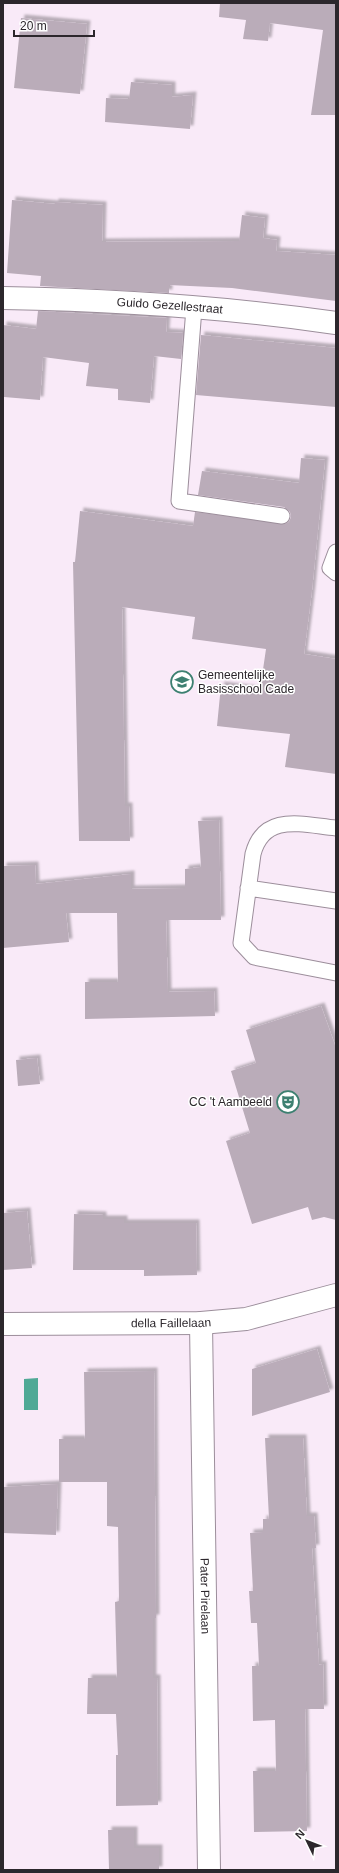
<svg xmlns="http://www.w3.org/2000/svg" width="339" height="1873" font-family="Helvetica,sans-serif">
<defs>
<filter id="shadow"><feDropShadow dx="3.5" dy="-3.5" stdDeviation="1" flood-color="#0004"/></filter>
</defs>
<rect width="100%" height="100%" fill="#f9eaf8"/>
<path fill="#50a996" d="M38,1378V1410H24V1379Z"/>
<path fill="#baacb9" filter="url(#shadow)" d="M220,3H336V115H311L323,30L270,23L268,41L243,39L246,20L219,17Z
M21,18L87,24L80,94L14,88Z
M131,82L172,85V97L193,95L190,129L105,122L106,98L129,99Z
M12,200L55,204V202L103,205L102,242L239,241L242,215L265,218L263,238L277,240L276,251L336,255V301L232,288L169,285V293L40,286L41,276L7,273Z
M38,311L167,318L166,332L183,333L181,359L154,356L150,403L118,400V389L86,386L89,363L43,357L40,400L4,397L3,325L36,329Z
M201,335L336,348V407L196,395Z
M301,458L325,460L312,590L304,654L336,659V774L285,767L290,734L217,726L221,685L260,690L266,649L192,639L195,617L122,607L125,806H129L130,841H79L73,562H75L80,511L193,526L195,512L285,524L289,522L291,517L290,512L284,507L198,495L202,471L299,483Z
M219,820L221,920H166L168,992L214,991L215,1016L85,1019V982H118L117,913H66L69,942L3,948V866L35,865L36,884L131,874V889L185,888V869L201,867L198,821Z
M321,1006L336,1048V1220L324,1217L312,1220L308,1207L252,1224L226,1141L250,1133L231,1071L256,1063L246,1030Z
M37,1058L40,1084L18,1086L16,1060Z
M27,1211L32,1268L3,1270V1213Z
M74,1214L103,1215V1219H124V1223H196L197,1275L144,1276V1270H73Z
M317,1349L330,1392L252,1416V1369Z
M154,1371L156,1618H153V1678H157L158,1805L116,1806V1755H118L116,1714H87L88,1678H117L115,1602L119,1601L118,1527L107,1526V1482H59V1439H85L84,1372Z
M265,1438H303L307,1516H314L316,1548H312L319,1665L323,1664L324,1709H305L307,1831L254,1832L253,1771H276L275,1720L253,1721L252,1666H259L257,1623H251L249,1591H253L250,1533L263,1532V1519H269Z
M58,1484L56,1535L3,1533V1487Z
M108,1830H134V1848H159V1870H109Z"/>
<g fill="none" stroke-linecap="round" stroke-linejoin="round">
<g stroke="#9c8e9b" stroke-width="17">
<path id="service" d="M194,308L179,501L282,516
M336,552L330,568L336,573
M336,828C303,825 264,812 253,854L241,943L254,957L336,973
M248,888L336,901"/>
</g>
<g stroke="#9c8e9b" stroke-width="24">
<g id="minor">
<path id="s1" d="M3,298C114,300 226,307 336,323"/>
<path id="s2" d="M201,1323L209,1870"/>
<path id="s3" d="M3,1324L201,1323L246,1319L336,1295"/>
</g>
</g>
<use href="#service" stroke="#fff" stroke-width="15"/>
<use href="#minor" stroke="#fff" stroke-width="22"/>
</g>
<defs>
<g id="school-ring" transform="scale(1.15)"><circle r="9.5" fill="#fff" stroke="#3d8071" stroke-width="1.5"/><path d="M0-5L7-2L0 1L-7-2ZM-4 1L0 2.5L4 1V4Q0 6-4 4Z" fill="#3d8071"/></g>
<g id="theatre-ring" transform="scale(1.15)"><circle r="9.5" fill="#fff" stroke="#3d8071" stroke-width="1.5"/><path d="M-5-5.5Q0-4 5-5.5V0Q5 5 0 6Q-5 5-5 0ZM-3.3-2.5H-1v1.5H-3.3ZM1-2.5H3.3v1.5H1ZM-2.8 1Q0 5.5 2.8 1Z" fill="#3d8071"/></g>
</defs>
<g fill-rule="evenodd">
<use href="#school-ring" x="182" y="682"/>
<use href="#theatre-ring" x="288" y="1102"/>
</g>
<g text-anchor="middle" stroke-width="3" stroke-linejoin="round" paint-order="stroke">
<g font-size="12" fill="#2c272c" stroke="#fff">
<text dy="4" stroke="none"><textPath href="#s1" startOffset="167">Guido Gezellestraat</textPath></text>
<text dy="4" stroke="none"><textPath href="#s3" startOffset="168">della Faillelaan</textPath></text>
<text dy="4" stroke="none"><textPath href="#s2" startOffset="273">Pater Pirelaan</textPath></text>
</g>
<g font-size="12" fill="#2c272c" stroke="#fff" text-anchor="start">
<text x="198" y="679">Gemeentelijke<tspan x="198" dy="14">Basisschool Cade</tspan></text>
<text x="272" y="1106" text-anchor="end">CC 't Aambeeld</text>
</g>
</g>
<rect width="339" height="1873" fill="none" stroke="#2c272c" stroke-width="8"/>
<g transform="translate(307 1841) rotate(313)" stroke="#ffffff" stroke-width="3" paint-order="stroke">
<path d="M0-3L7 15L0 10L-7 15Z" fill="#2c272c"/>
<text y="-6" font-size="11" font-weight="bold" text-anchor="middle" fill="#2c272c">N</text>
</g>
<path d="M14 30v6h80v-6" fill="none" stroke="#2c272c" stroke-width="2"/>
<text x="20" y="30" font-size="12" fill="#2c272c" stroke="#ffffff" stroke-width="3" paint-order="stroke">20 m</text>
</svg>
